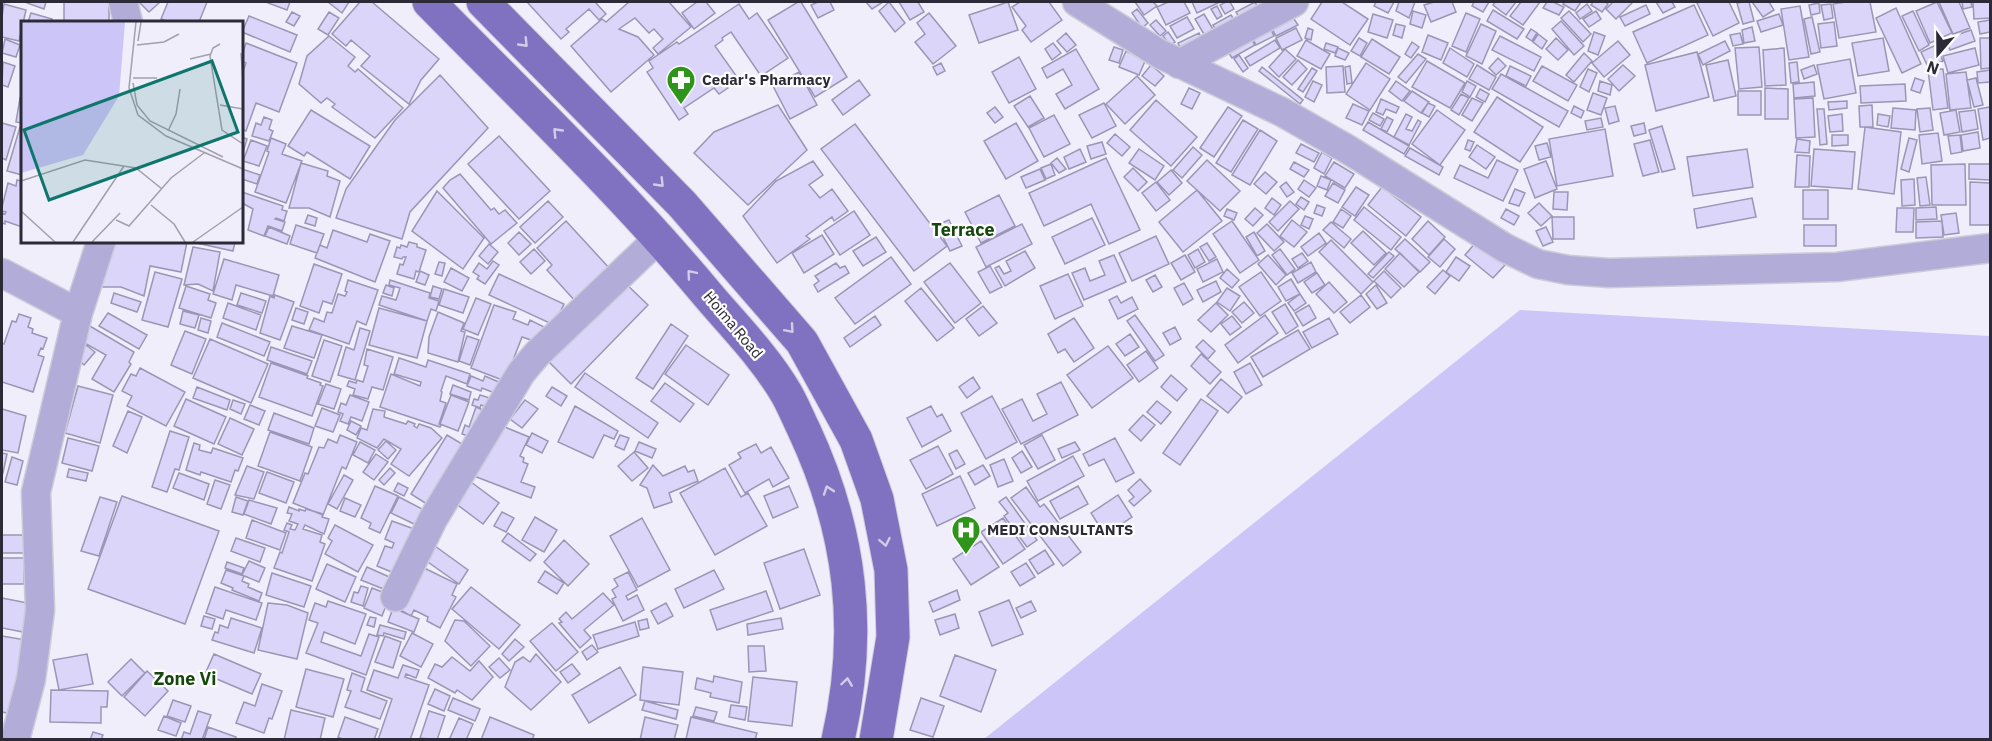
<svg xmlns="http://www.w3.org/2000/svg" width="1992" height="741" font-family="'IBM Plex Sans',sans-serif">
<rect width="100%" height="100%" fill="#f0eefb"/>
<path fill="#ccc5f8" d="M1520,310L1990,336V739H984Z"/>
<path fill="#dad5f9" stroke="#9a96b5" stroke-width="1.5" d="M28,2H46L44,9L27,3Z
M64,2H109V22H64Z
M139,2H160L149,12Z
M168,2H207L199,22H170L161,19Z
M269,2H290L287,10L268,3Z
M328,2H349L342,13Z
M360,2H372L439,59L421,80L409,104L361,66L370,56L351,40L346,46L332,34Z
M527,2H595L606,14L599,20L589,9L566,29L569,32L561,39Z
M629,2H669L691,27L658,54L653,48L663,39L654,29L649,33L635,18L619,29L638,37L654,55L611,92L571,46L602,19L606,22Z
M697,2H706L715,13L694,29L682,13Z
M798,2H801L847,77L815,97L768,20Z
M818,2H830L834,10L818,18L811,5Z
M866,2H883L872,9Z
M889,2L905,23L895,32L879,11Z
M899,2H918L924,12L910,20Z
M1008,2L1018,30L979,43L969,15Z
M1020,2H1049L1062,20L1031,42L1022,30L1026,26L1012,7Z
M1135,2H1153L1157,6L1144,15Z
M1168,2H1184L1190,13L1166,25L1157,7Z
M1192,2H1220L1197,13Z
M1226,2H1230L1234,9L1225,14L1220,5Z
M1255,2L1262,14L1244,25L1236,12Z
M1322,2H1342L1368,19L1350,45L1311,19Z
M1376,2H1394L1388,13L1374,6Z
M1399,2H1415L1409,18L1396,11Z
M1434,2H1452L1456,12L1431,22L1424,5Z
M1474,2H1489L1483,12L1472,6Z
M1495,2H1516L1506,15L1493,5Z
M1521,2H1540L1523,25L1510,16Z
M1547,2H1553L1564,7L1559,15L1543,8Z
M1565,2H1581L1575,11L1563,4Z
M1593,2H1605L1608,4L1602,12L1591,5Z
M1613,2H1633L1616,19L1606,9Z
M1656,2H1672L1675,7L1663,13Z
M1700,2H1729L1739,23L1713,36L1697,3Z
M1743,2H1749L1754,21L1743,24L1737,3Z
M1752,2H1769L1774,10L1763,17Z
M1846,2H1870L1876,32L1839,38L1833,4Z
M1937,2L1952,33L1930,43L1916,11Z
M1939,2H1959L1970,28L1953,34Z
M1962,2H1971L1972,7L1963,9Z
M1973,2H1990V18L1974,19Z
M1819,3L1820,13L1811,15L1809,5Z
M4,4L26,10L19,41L2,37V17Z
M739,4L749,19L757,13L788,58L761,76L731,32L722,38L723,40L715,46L737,77L725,85L728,88L719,94L714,88L684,108L688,114L679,120L647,72L653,68L649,61L677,42L679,44Z
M1587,4L1592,11L1580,19L1576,13Z
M1831,4L1833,18L1824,20L1821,5Z
M1646,5L1650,14L1625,26L1620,17Z
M1694,5L1708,35L1647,63L1633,32Z
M1217,6L1222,16L1217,19L1211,9Z
M1800,6L1809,57L1789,60L1781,9Z
M1896,8L1921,64L1902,73L1876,18Z
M1137,9L1148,23L1142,28L1132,13Z
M1493,10L1524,29L1517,39L1487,21Z
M1413,11L1426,15L1422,28L1410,24Z
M1569,11L1591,34L1583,42L1561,18Z
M1596,11L1601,19L1589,27L1583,19Z
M1913,11L1929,45L1919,51L1902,16Z
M292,12L300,16L294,26L286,22Z
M329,12L339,18L328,35L318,29Z
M31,13L52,19L51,22H28Z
M929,13L956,46L933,64L915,42L925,34L917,23Z
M1466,13L1480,19L1466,52L1452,46Z
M1204,14L1217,36L1208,41L1195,19Z
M1373,14L1393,20L1387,38L1368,32Z
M1779,14L1783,25L1761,32L1757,21Z
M1231,15L1239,27L1220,37L1213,25Z
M249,16L297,35L290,52L242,32Z
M1292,16L1298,25L1276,36L1271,27Z
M1187,17L1194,29L1177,38L1170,26Z
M1812,17L1820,52L1811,54L1804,19Z
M1156,20L1166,31L1160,36L1150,25Z
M1990,20V32L1980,34L1978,22Z
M1561,21L1584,46L1574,55L1552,29Z
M1834,22L1837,46L1821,48L1818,24Z
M1396,24L1405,26L1402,38L1393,35Z
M1481,24L1496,31L1482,64L1466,56Z
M1752,27L1755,41L1744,43L1742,30Z
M1270,28L1274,36L1256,45L1252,37Z
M1296,28L1302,40L1282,50L1276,38Z
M1308,28L1313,30L1311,40L1305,38Z
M1531,29L1537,33L1532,41L1526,37Z
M1971,30L1975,41L1950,50L1945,39Z
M1168,32L1175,42L1170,46L1163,36Z
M1594,32L1605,36L1598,55L1588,51Z
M1066,33L1076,45L1067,52L1057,41Z
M1199,33L1203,42L1182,52L1178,43Z
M1740,33L1743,44L1733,46L1730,35Z
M1538,34L1547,41L1542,49L1533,42Z
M1428,35L1448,43L1441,60L1422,52Z
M329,36L355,57L348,66L355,72L358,69L403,108L375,138L332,107L335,104L327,98L321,103L299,84L307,56Z
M1500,36L1541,57L1534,71L1492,50Z
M1250,37L1255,45L1232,58L1227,50Z
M1359,38L1367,43L1360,56L1351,51Z
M1556,38L1568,50L1558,60L1546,49Z
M1883,38L1889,71L1858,76L1852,43Z
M1980,38H1990V68L1981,69Z
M5,39L20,45L16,57L2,53Z
M1372,39L1400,57L1389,74L1361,57Z
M1275,40L1280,48L1250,66L1245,58Z
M1306,40L1330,54L1321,69L1297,56Z
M1618,41L1630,55L1604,77L1592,63Z
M1725,41L1730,51L1703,65L1698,54Z
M1412,42L1419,47L1411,58L1405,54Z
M246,43L297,63L279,112L256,103L246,131L242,129V74L246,63L242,61V55Z
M1053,43L1061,53L1052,60L1045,49Z
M1326,43L1338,47L1335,53L1324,49Z
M1936,45L1943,61L1928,67L1921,52Z
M1114,47L1123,50L1119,63L1109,60Z
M1759,47L1762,87L1739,89L1735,48Z
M1338,48L1349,53L1345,60L1335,56Z
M1450,48L1474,64L1467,77L1443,63Z
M1784,48L1786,85L1765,86L1763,50Z
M1975,48L1979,65L1948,73L1943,56Z
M1076,49L1099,89L1065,109L1056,94L1072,85L1063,69L1047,78L1042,68Z
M1285,49L1296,59L1279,77L1269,67Z
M1126,51L1146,59L1139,75L1119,67Z
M1697,52L1709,97L1656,111L1645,65Z
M1584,53L1592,61L1574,82L1566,75Z
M1418,54L1426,59L1406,83L1398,77Z
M1239,55L1248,68L1243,72L1234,59Z
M1019,57L1036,89L1009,103L992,72Z
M1498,58L1506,66L1496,75L1489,68Z
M1850,59L1856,93L1824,99L1817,65Z
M1298,60L1307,69L1292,85L1283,77Z
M1728,60L1736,96L1714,101L1706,65Z
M1427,61L1465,83L1450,108L1412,87Z
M3,62L15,66L8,87L2,85Z
M1797,62L1799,82L1791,83L1789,63Z
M941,63L945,71L937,75L933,67Z
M1366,63L1390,79L1370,110L1346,94Z
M1151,65L1164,76L1155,86L1142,76Z
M1477,65L1496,77L1489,90L1469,79Z
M1623,65L1635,76L1619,91L1608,79Z
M1814,65L1817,74L1804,79L1801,70Z
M1343,66L1345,92L1327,93L1326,67Z
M1350,66L1352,83L1347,84L1345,67Z
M1510,66L1531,76L1526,86L1506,76Z
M1542,66L1577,85L1568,101L1533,81Z
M1262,67L1303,100L1300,104L1259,71Z
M1312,68L1317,71L1303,92L1298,89Z
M1588,69L1597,73L1589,92L1580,87Z
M1943,69L1948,108L1933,110L1928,70Z
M1990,70V82L1978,83L1977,72Z
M799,72L817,105L790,119L773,86Z
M1966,72L1971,108L1950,110L1946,74Z
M1501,74L1568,111L1559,127L1492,89Z
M440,75L488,128L410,212L402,239L336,218L346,189L395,120Z
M1137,76L1155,95L1125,124L1106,104Z
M1915,78L1924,81L1920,93L1911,90Z
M1976,78L1983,105L1974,107L1967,80Z
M859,80L870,95L843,115L832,100Z
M1313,81L1322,85L1314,102L1305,97Z
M1396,81L1410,91L1402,101L1389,91Z
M1467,81L1476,86L1470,97L1462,92Z
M1600,81L1612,85L1610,95L1598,91Z
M1814,82L1815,96L1794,98L1793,84Z
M1905,84L1906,101L1861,103L1860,86Z
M1189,88L1200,93L1192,109L1181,104Z
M1765,88L1788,89V119H1765Z
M1480,89L1489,94L1485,102L1476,97Z
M1412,91L1429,102L1421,113L1404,101Z
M1738,91H1761V115H1738Z
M1593,93L1607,98L1601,115L1587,110Z
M1461,94L1469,98L1459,115L1451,110Z
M1030,96L1044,118L1028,127L1014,106Z
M1497,97L1543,127L1520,162L1474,132Z
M20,98H22V123L16,122Z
M1472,98L1483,103L1472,121L1462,115Z
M1813,98L1815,137L1796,138L1794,99Z
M1381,99L1399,107L1396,113L1386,109L1383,115L1376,112Z
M1156,100L1197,137L1171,166L1130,130Z
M1847,101V108L1829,110L1828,102Z
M1104,103L1116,126L1092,138L1079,115Z
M1428,103L1435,106L1429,117L1422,113Z
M1353,104L1369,111L1362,125L1346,118Z
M778,105L807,150L748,205L694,153L714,132Z
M1872,105L1873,127H1860L1859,106Z
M1574,106L1584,111L1581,118L1571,113Z
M1615,106L1619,121L1609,124L1605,108Z
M995,107L1003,117L995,123L987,113Z
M1228,107L1242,116L1214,157L1200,148Z
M1990,107V138L1983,140L1978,109Z
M1893,108L1916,110L1915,130L1891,128Z
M1930,108L1933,130L1920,132L1917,109Z
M1817,109H1824L1827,144L1820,145Z
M311,110L370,146L350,179L307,152L304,156L288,146Z
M1437,110L1465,130L1440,165L1412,144Z
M1956,110L1960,132L1944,135L1940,113Z
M1975,110L1978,129L1962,132L1959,112Z
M1373,113L1384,119L1380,126L1369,120Z
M1406,114L1412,117L1406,129L1412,131L1418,120L1421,122L1409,145L1394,137Z
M1842,114L1843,131L1830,132L1828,116Z
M1878,114L1890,116L1888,127L1877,125Z
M1054,115L1070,144L1044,157L1029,128Z
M264,117L272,120L269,129L273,131L269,141L252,136L256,123L261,125Z
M1387,117L1393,120L1387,132L1381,129Z
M1601,118L1603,127L1587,130L1585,121Z
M1243,120L1258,129L1231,172L1216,163Z
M1368,122L1409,146L1404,154L1363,130Z
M2,123L16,127L6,160L2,158Z
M1016,123L1038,161L1006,179L984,141Z
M1644,123L1646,133L1634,136L1631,126Z
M855,124L947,246L914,271L821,149Z
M1662,126L1675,169L1662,172L1649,130Z
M20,127L22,128V175L7,171Z
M1865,127L1901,132L1894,194L1858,189Z
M1605,129L1613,176L1557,186L1549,139Z
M1260,130L1277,141L1250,185L1232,175Z
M1978,132L1980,148L1963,151L1961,135Z
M1938,133L1942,161L1922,164L1919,135Z
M1115,134L1130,147L1122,156L1107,143Z
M1832,135H1848V145L1832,146Z
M1960,135L1962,152L1951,154L1948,136Z
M499,136L550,191L519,219L468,164Z
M242,137L247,139L242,156Z
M271,138L286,144L282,154L302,161L286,203L255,192L269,152L267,151Z
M1909,138L1917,140L1909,172L1901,169Z
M1797,139L1810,141L1809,153L1795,152Z
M251,140L267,146L259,166L243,161Z
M1468,140L1474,142L1470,151L1465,149Z
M1650,140L1659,172L1643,176L1634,144Z
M1102,142L1106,154L1091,159L1087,146Z
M1547,143L1551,157L1539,160L1535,146Z
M1301,144L1319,153L1314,162L1296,153Z
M1477,145L1495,157L1486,169L1469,157Z
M1193,147L1202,155L1182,178L1173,170Z
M1410,148L1443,167L1439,175L1405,156Z
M1080,149L1086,162L1069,169L1064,157Z
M1139,149L1164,166L1155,180L1129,163Z
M1747,149L1753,187L1693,196L1687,157Z
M1814,149L1855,152L1852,189L1811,186Z
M1322,152L1332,158L1324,174L1314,168Z
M1797,155L1810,156L1809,187H1795Z
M1057,158L1066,169L1059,173L1051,163Z
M1106,158L1140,230L1109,244L1091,204L1044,226L1029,193Z
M1207,160L1240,191L1220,211L1187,181Z
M1497,160L1518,170L1503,201L1454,178L1460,165L1488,178Z
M813,161L823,175L809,185L820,198L832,189L848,211L834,221L832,217L806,236L810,239L777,263L743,216L776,181Z
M1546,161L1557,189L1535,198L1524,169Z
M1294,162L1309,170L1304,177L1290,169Z
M1334,162L1354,174L1345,188L1325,176Z
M301,163L328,171L327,176L340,181L330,217L309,208H289Z
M1051,164L1055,175L1046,179L1041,168Z
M1965,164L1966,205H1932L1931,165Z
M1969,164H1990V180L1969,179Z
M1133,168L1147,182L1138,191L1124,177Z
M242,169L260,175L257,184L242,179Z
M1040,169L1045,180L1026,188L1021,177Z
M1171,170L1182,183L1169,195L1157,182Z
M1265,172L1277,182L1266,194L1254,184Z
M460,174L491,210L494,208L499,214L505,210L517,223L491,244L443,188L450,180Z
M1321,176L1331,180L1327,190L1317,186Z
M1926,177L1930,205L1920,206L1917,178Z
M1914,179L1915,205L1902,206L1901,180Z
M17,180L22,181V227L5,221V224L2,223V213L5,214L6,212L2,211V207L8,183L16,186Z
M1304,180L1316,188L1309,197L1298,189Z
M1156,182L1170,200L1156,211L1142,193Z
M1286,182L1294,192L1287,197L1280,187Z
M1970,182L1990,183V225H1970Z
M1333,183L1345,190L1338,203L1325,196Z
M1356,187L1369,195L1355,216L1342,207Z
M1382,187L1421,217L1406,236L1368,205Z
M1515,189L1525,193L1519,206L1509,203Z
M1197,190L1222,221L1183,252L1159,222Z
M1803,190H1828V219H1803Z
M437,191L484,238L463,269L412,231Z
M242,192L283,206L282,210L287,211L284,221L276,218L275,219L285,222L282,231L268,226L264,236L248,230L253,209L242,203Z
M1554,192H1568L1567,210L1553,209Z
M999,195L1015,226L981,243L965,212Z
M1301,197L1309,202L1304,210L1296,204Z
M1272,198L1281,205L1274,215L1265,208Z
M1752,198L1756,217L1697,228L1694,209Z
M548,201L563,217L535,243L520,227Z
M1290,201L1299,209L1278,231L1269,222Z
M1539,203L1552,216L1541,226L1528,213Z
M1317,205L1325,208L1322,216L1314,213Z
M1364,207L1401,237L1391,250L1354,220Z
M1936,207L1937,219L1916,220V208Z
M1255,208L1263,215L1253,226L1245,219Z
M1897,208H1914L1913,232H1896Z
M1227,209L1237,213L1234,220L1224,216Z
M1341,209L1351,216L1343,228L1333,222Z
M1506,209L1519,216L1514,225L1501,218Z
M854,211L870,235L840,255L824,231Z
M1956,213L1959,233L1944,235L1941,215Z
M308,215L317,218L315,226L305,223Z
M1305,216L1313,219L1309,229L1301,225Z
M1552,217H1574V239H1553Z
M1092,218L1105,245L1065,264L1052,237Z
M949,220L962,246L950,251L937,225Z
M1292,220L1307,232L1294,247L1280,236Z
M566,221L611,270L576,302L547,270L552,265L537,248Z
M1232,221L1259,260L1240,273L1213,234Z
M1428,221L1445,237L1429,255L1412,239Z
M1942,221L1943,237L1916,238V222Z
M1331,222L1351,239L1344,248L1323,230Z
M1022,224L1032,244L986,267L976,247Z
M1267,224L1284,242L1274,251L1257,233Z
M296,225L324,234L317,253L290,244Z
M1804,225H1836V246H1804Z
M269,227L290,236L287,244L265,236Z
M1546,227L1553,242L1543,246L1536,231Z
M333,230L367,242L370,234L390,241L375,282L315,258L320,245L327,248Z
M1363,231L1386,253L1374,265L1351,243Z
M519,232L531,244L519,255L508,243Z
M1254,232L1265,251L1257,256L1246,237Z
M1319,233L1326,243L1308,256L1301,247Z
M822,235L834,254L804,273L792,253Z
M1156,236L1169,264L1132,281L1119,253Z
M876,237L886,252L863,266L853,251Z
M1405,239L1430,262L1420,272L1395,249Z
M1444,239L1455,249L1440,267L1428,257Z
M1331,240L1373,282L1361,294L1319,252Z
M1477,241L1505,265L1493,278L1465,255Z
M105,242H187L181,272L150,266L144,296L121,287H97Z
M192,242H235L233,251Z
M409,242L417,244V247L426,250L419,272L416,271L414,279L397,274L400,264L403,265L406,257H403L402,259L394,257L397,247L400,248L401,245L407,247Z
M1207,243L1216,257L1209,261L1200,247Z
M489,244L498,252L488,264L479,256Z
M193,247L220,252L213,291L198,284L184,285Z
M534,249L545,261L531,274L520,262Z
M1198,249L1205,262L1195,268L1188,255Z
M1280,249L1295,269L1287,275L1272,255Z
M1025,251L1035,268L1005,286L995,268L999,266L1004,274L1011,271L1006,261Z
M1389,252L1394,256L1373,278L1368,274Z
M1302,253L1308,261L1298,268L1292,259Z
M1400,253L1419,272L1404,287L1385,269Z
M1114,255L1126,282L1084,300L1072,273L1085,268L1090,281L1105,275L1099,261Z
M1185,255L1195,272L1181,280L1171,263Z
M1268,255L1286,275L1276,285L1258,264Z
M891,257L911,284L855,324L835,298Z
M1456,257L1470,266L1459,281L1446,272Z
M224,259L279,275L273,296L236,285L232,300L213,294Z
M1217,259L1223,272L1203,282L1197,269Z
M493,261L499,265L485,284L477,279L479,276L473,272L479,263L487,269Z
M439,262L445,263L442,276L435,274Z
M1311,262L1316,272L1298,283L1292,273Z
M836,263L840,268L845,266L849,273L818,292L814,285L819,281L815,276Z
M950,263L981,303L955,323L924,282Z
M314,264L342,274L332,304L323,301L319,313L300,306Z
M990,266L1002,287L990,293L978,272Z
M451,268L469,278L462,291L444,282Z
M1227,269L1239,280L1232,288L1220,278Z
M1443,270L1450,276L1435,294L1427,287Z
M420,271L429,275L425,285L416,282Z
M1384,271L1401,288L1391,298L1374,281Z
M155,272L182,279L168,327L142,320Z
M1261,272L1281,301L1260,316L1239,287Z
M1317,273L1325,285L1312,293L1304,282Z
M499,274L564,304L554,325L489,295Z
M1068,274L1083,306L1055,319L1040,286Z
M1155,275L1162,287L1153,292L1146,280Z
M1291,279L1300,294L1286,301L1278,287Z
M348,280L378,290L366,325L357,321L349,344L309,330L314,318L324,322L327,312L332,313L338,294L345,296L347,292L345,291Z
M390,280L430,293L429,298L439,301L436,311L431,309L427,321L379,305L382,296L396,300L400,288L389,285Z
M622,280L648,305L571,384L545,358Z
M1216,281L1221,292L1203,302L1197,290Z
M1329,282L1347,302L1334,313L1316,294Z
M1184,283L1193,299L1183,305L1174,288Z
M386,285L394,288L392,296L383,293Z
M1376,285L1387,303L1377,309L1366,294Z
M186,286L210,294L208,300L216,303L211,318L179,308Z
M433,286L442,289L439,299L430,297Z
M921,288L954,328L937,341L905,301Z
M1227,288L1240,296L1230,311L1217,302Z
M444,289L469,297L463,313L439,305Z
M114,293L141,302L137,312L111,303Z
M241,293L266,301L262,313L237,305Z
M1300,294L1306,303L1294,311L1288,303Z
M275,295L294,302L280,340L260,333L270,296L274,298Z
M1361,295L1370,307L1350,323L1340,312Z
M1117,296L1121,303L1132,297L1138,309L1118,319L1109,300Z
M476,298L491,304L478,335L463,329Z
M1244,302L1254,313L1242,323L1232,312Z
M228,303L261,315L256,330L223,318Z
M1216,303L1228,315L1211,332L1198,320Z
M1285,304L1298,326L1286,334L1272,312Z
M494,305L516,312L513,319L528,325L530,320L544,327L534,341L522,337L505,381L471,368Z
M1309,305L1316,318L1303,326L1295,313Z
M983,306L997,323L979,336L966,319Z
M296,308L308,312L304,324L292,320Z
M379,308L427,321L417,358L369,345Z
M183,311L199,315L195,328L180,324Z
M438,312L464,323L461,331L465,332L458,362L428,353L429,337Z
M108,313L147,335L139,349L99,326Z
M19,314L31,318L28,327L33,329L32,333L47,338L43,349L41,348L38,355L44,357L33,392L2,382V344H4L12,321L16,322Z
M1135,315L1164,355L1155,361L1127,321Z
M1265,315L1278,333L1238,363L1225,345Z
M875,316L881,325L850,347L844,338Z
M1232,316L1241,327L1230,335L1221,324Z
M201,318L211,321L208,333L198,330Z
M1074,318L1094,348L1074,362L1065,349L1058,353L1048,334Z
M1329,318L1338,334L1312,348L1303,332Z
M83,322L134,352L129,362L131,364L114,392L92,379L106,355L74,337Z
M222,323L270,342L264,356L217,337Z
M671,324L688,336L653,389L636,378Z
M292,326L322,335L314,358L284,348Z
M1175,327L1181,339L1170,345L1163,333Z
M360,328L370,331L355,380L338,375L346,347L354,350Z
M1298,330L1310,349L1263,377L1251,357Z
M185,331L206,339L192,374L171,365Z
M1130,334L1139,347L1125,356L1116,344Z
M467,336L479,340L470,365L459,361Z
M210,339L268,364L251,403L193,378Z
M324,340L342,346L330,382L312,376Z
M1203,340L1215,351L1208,359L1196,347Z
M82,342L95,352L84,365L72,354Z
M686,345L729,375L708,405L665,374Z
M1108,346L1133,378L1092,408L1067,375Z
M271,347L312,361L307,374L267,360Z
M367,349L393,357L383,390L372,387L368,399L353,395L355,389L347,386L349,381L356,383L357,380L363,382L368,366L364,365Z
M1146,351L1158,368L1139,382L1127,365Z
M1201,354L1221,372L1210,384L1191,366Z
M399,358L426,367L428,360L470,374L467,384L446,376L441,391L442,392L440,401L446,403L439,424L441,425L440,427L380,407L391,374L420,386L421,382L394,374Z
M271,363L308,376L307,378L321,383L320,385L323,386L312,416L259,397Z
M1250,363L1262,385L1246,394L1234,372Z
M140,368L185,392L166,426L127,406L132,396L122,391L131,374L136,376Z
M585,373L658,423L648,438L575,387Z
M1171,375L1187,389L1177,401L1161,387Z
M471,376L483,381L485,376L501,383L497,394L482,388L481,391L467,386Z
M973,377L980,388L967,398L959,387Z
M1221,379L1242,397L1228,413L1207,396Z
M1061,382L1078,415L1021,444L1002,409L1022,399L1033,421L1047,414L1037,394Z
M665,383L694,404L680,422L651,401Z
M326,384L341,389L334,409L318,404Z
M453,385L471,392L469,400L450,394Z
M78,386L113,395L100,443L65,433Z
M197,387L230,400L227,410L193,398Z
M552,387L567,396L561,406L546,396Z
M350,395L369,402L362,421L351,417L348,424L340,421L343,414L338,412L341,403L346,405Z
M451,395L469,402L458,431L440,424Z
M480,395L493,399L490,408L481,405L480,408L472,405L474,399L478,400Z
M992,396L1017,442L986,459L961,413Z
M186,399L226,417L214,444L174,426Z
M1201,399L1218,411L1180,465L1163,453Z
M233,400L245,404L241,414L230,409Z
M525,400L538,409L522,428L510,419Z
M1157,401L1171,412L1161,424L1147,412Z
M250,405L265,411L259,425L244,419Z
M575,406L618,431L614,439L604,435L593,458L558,442Z
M931,406L937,417L942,414L951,431L922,447L907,418Z
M476,407L485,411L475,438L462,434L465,425L469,427Z
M322,408L340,415L333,432L315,426Z
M2,409L26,416L18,453L2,450Z
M373,409L385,411L384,417L406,424L408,421L415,424L414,426L417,428L419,424L431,428L442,438L409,476L391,464L401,449L384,439L377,448L357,438L361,428L367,430Z
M128,411L142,417L127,453L113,446Z
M274,413L314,428L309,444L268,430Z
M1143,415L1155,425L1141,441L1129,430Z
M230,418L254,429L242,455L218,444Z
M351,421L361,426L356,435L347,430Z
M495,423L529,437L520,456L524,458L523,462L528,464L521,482L535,487L531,498L474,476Z
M170,431L189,437L179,470L175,469L167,492L152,487Z
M270,432L312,447L300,481L258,466Z
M532,433L548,441L542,453L526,445Z
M340,435L357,442L346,469L342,467L323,515L293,503L305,473L308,474L319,447L324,448L328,439L337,443Z
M447,435L472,450L433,508L411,494Z
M620,435L629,438L624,450L615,446Z
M1042,435L1055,460L1038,469L1024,445Z
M68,438L99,446L92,471L62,463Z
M1115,438L1134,473L1116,482L1104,459L1089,466L1083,454Z
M386,441L396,450L388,459L378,450Z
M360,442L375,450L368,463L353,455Z
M639,442L656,449L652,458L635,451Z
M1075,442L1080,450L1062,458L1058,449Z
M194,443L200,445L199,450L211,453L213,448L243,458L238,471L235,470L231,482L201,472L200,475L186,470Z
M756,444L761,453L771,447L789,478L773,487L769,479L745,493L729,465L741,458L738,453Z
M938,446L953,474L926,489L910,460Z
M957,450L965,464L956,469L949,454Z
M1022,451L1032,467L1021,473L1012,458Z
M634,452L648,468L632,481L618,466Z
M2,453L7,454L3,473L2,472Z
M376,454L388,462L374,480L363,472Z
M1073,456L1084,476L1038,501L1027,481Z
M12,457L23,461L17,485L5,482Z
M1004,459L1013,481L998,487L990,465Z
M653,465L663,476L685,466L688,472L694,470L698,481L669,493L672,502L654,508L647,488L640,485Z
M983,465L990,476L975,485L968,473Z
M247,466L264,472L254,499L235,495Z
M390,468L395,473L384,485L379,480Z
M725,468L741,497L748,493L767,526L715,555L680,493Z
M69,469L88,473L86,481L67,477Z
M267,472L294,482L286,503L259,493Z
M179,473L209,484L204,500L173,488Z
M344,475L353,480L337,509L328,504Z
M960,476L975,508L937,526L922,494Z
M467,479L499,503L483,524L451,500Z
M1140,479L1151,491L1134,506L1129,501L1134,497L1128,490Z
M215,480L230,485L221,509L207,504Z
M398,483L408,488L404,496L394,491Z
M375,486L398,496L380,533L369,528L371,523L361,518Z
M789,486L798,507L773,518L764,496Z
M1078,486L1088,504L1060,519L1050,501Z
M1026,487L1040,507L1044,504L1081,552L1063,566L1011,498Z
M1118,495L1132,517L1105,535L1091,513Z
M122,496L219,531L185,624L88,589Z
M100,497L117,502L99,556L81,551Z
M236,497L248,501L243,515L232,512Z
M399,497L424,510L416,525L391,513Z
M1006,497L1037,540L1027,547L1004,516L1008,513L999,502Z
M345,498L361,505L355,517L340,511Z
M249,500L277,508L271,524L244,514Z
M289,507L299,511V509L305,511L306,509L323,514L322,517L329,519L324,534L305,525L303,529L322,535L320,542L325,544L312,581L274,568L280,552L282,553L289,532L284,530L287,523L292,525L290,529L295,530L298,524L289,521L292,514L287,513Z
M502,512L514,518L506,532L494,526Z
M535,517L557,530L544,552L522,540Z
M642,518L670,570L638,587L610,536Z
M1003,518L1025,549L1003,564L981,532Z
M252,520L286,533L280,550L246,538Z
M392,521L417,530L399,575L377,566L385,546L392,548L394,543L385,539Z
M335,525L373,545L358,572L325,554L332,541L328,538Z
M508,533L536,554L530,561L502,541Z
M2,535H24V553H2Z
M236,538L265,548L260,562L231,551Z
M564,540L589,564L568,586L544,562Z
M428,541L468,570L459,584L418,555Z
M981,541L999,567L971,585L953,559Z
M804,549L820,595L780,609L764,563Z
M1045,550L1054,564L1038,574L1029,560Z
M2,558H24V584H2Z
M249,561L265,568L259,582L242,575Z
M227,562L244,568L242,574L225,568Z
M1026,563L1035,577L1020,586L1011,572Z
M327,564L356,577L345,602L316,589Z
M416,564L457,584L452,595L456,597L440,628L427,621L428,617L414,610L411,616L397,608Z
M367,567L396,580L391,592L361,580Z
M226,570L244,576L242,581L249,584L248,587L262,593L259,601L232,590L233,588L221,583Z
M714,570L724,589L684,608L675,589Z
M545,571L564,583L557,594L538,582Z
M628,572L637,590L626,596L628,600L637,595L644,610L623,621L612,599L616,597L612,590L618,586L614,579Z
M272,573L311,586L304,607L266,595Z
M361,586L368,588L363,606L351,602L354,592L358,593Z
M215,587L262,603L256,620L226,610L223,619L206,613Z
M471,587L520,625L499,649L452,609Z
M372,588L390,595L382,616L364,608Z
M957,590L960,600L933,612L929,602Z
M766,591L773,611L717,630L710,610Z
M603,593L614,605L584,630L591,638L580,648L559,623L562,622L559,619L566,612L572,619Z
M2,598L33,604L28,633L2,628Z
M1009,600L1023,634L992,646L979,612Z
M328,601L366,614L355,644L324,632L321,642L361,656L369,634L379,637L366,675L306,653L318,623L309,620L315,603L326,607Z
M1031,601L1036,611L1021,618L1016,608Z
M268,603L287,605L308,613L297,659L258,650Z
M666,603L673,616L658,624L651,611Z
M393,608L419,619L414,632L388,622Z
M955,614L959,628L940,635L935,620Z
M204,616L215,619L212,629L201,626Z
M370,617L376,618L374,627L367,625Z
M231,618L262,628L254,653L212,640L215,632L218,633L220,625L228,628Z
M781,618L783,629L748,635L747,624Z
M647,619L649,628L640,630L638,621Z
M455,620L464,621L490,646L471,666L445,641Z
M635,622L639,636L598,649L593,635Z
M552,623L578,652L556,671L530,641Z
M380,625L406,632L404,639L384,633L383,636L377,635Z
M412,633L433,644L421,667L400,656Z
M2,636L26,640L13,714L2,712Z
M385,636L401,642L393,668L375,662Z
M515,639L524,647L509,661L502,654Z
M592,645L598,652L587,660L582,652Z
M748,646H764L766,671L749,672Z
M87,654L93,684L59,690L53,660Z
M214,654L261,674L252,694L205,674Z
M536,654L561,682L531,710L505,687L515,662L523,657L530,662Z
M955,655L996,670L981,712L940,696Z
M452,657L470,671L479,661L493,677L472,700L457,690L455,693L428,678L435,664L442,667Z
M499,658L510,670L500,678L489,667Z
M131,659L145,673L122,696L108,682Z
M572,664L580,674L568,683L560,672Z
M403,665L419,670L416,678L406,674L405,677L429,685L410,740H378L392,699L367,690L374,670L398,678Z
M620,667L636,695L589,723L572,695Z
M643,667L683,672L679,705L640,700Z
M306,669L344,679L333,717L296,707Z
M147,671L168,691L145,716L124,697Z
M352,673L365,678L361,691L387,701L380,719L345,707L351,691L347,690Z
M714,676L742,682L739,703L710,697L711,693L695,689L697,678L713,682Z
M753,677L797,682L792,726L748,721Z
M262,684L282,691L272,719L269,718L264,733L236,723L244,702L255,706Z
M435,689L450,696L444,711L428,704Z
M51,690L108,691L107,707H101V723L50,722Z
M453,698L480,709L475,721L448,710Z
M921,698L944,706L933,737L910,730Z
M173,700L191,706L185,722L167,716Z
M645,701L678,710L676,719L642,710Z
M731,705L747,707L745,720L729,717Z
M696,707L717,712L714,721L693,716Z
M291,710L325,718L320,740H284Z
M198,711L211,715L202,740H181L184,732L190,734Z
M429,711L445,716L437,740L420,738Z
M164,716L181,723L176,736L158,730Z
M345,717L378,729L374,740H344L338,737Z
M490,717L534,735L532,740H481Z
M645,717L678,725L674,740H640Z
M691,717L757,733L755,740L686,739Z
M459,718L473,724L466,740H449Z
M208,727L236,737L235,740H204Z
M93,732L103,735L101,740H90Z"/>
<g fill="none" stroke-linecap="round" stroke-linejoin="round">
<g stroke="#cdcbd8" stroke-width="31">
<path id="street" d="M123,2L128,22
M1077,2L1160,54L1282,112L1347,149L1505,248L1538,264L1568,270L1609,273L1837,267L1990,248
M1179,64L1294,2
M2,273L78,313
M395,597L433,519L521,373L537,354L660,237
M15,740L31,679L40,610L36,492L78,313L101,242"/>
</g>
<g stroke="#cdcbd8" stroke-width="35">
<path id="primary" d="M429,2C523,98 621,191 707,294C734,326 765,357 786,393C793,405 798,418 804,430C851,531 863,631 838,740
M483,2L682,204L802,342L856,440L877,499L891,570L893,637L876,740"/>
</g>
<use href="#street" stroke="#b2acd9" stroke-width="28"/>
<use href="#primary" stroke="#8071c1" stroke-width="33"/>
</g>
<defs><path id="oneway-chevron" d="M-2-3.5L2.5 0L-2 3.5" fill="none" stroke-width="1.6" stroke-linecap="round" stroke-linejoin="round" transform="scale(1.5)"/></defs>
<g stroke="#d1cce8">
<use href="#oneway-chevron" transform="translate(524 43) rotate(46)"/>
<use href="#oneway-chevron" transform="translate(557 132) rotate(-134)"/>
<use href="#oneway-chevron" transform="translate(660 183) rotate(46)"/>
<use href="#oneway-chevron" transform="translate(691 274) rotate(-130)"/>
<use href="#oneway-chevron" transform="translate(790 329) rotate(49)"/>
<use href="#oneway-chevron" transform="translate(828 490) rotate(-109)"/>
<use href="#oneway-chevron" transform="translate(885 542) rotate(79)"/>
<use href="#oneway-chevron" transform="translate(847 682) rotate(-82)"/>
</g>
<defs>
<g id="pharmacy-pin" transform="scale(1.5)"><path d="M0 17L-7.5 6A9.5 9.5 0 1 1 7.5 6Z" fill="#2e941a" stroke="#fdfdfd"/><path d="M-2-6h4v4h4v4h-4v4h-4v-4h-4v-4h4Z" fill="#fff"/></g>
<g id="hospital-pin" transform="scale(1.5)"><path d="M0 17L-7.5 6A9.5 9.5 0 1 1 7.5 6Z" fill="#2e941a" stroke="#fdfdfd"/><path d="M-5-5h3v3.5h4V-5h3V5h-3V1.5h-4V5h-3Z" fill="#fff"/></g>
</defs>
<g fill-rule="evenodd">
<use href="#pharmacy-pin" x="681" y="80"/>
<use href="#hospital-pin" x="966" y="530"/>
</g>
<g text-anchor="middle" stroke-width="4.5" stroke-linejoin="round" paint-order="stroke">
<g font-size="15" font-weight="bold" fill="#2c2a36" stroke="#fdfdfd" text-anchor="start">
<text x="702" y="85">Cedar's Pharmacy</text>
<text x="987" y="535">MEDI CONSULTANTS</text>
</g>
<g font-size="15" fill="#2c2a36" stroke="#fdfdfd">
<text transform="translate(733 325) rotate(50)" y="5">Hoima Road</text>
</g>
<g font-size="18" font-weight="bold" fill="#15460d" stroke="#fdfdfd">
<text x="963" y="236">Terrace</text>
<text x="185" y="685">Zone Vi</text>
</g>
</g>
<g transform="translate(21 21)">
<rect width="222" height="222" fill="#f0eefb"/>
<path d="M0,1H104L98,75L62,134L0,152Z" fill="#ccc5f8"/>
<path fill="none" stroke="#a2a0ac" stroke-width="1.5" d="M115,1L108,67L117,94L145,115L222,148M117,20L120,1M199,23L192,27L189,35L201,109L222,123M116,24L143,21L158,13M220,32L222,61M169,38L190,33M112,57H136M112,62L116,84L129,100L202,136M199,84L222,88M147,110L155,93L159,68M0,160L64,139L115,147L141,168M130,184L153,203L164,221M0,190L34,221M95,199L108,205L150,157L183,132M52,221L103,145M71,221L99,192M172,221L222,186"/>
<path fill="#0f766e" fill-opacity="0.15" stroke="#0f766e" stroke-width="3" d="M191,40L217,111L28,179L3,109Z"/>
<rect width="222" height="222" fill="none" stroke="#2c2a36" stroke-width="3"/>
</g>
<rect width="1992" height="741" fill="none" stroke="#2c2a36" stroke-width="6"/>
<g transform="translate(1938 54) rotate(200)" stroke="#fdfdfd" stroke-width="4.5" paint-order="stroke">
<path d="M0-4.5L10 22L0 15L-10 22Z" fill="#2c2a36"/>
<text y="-9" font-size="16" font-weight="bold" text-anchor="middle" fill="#2c2a36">N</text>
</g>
</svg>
